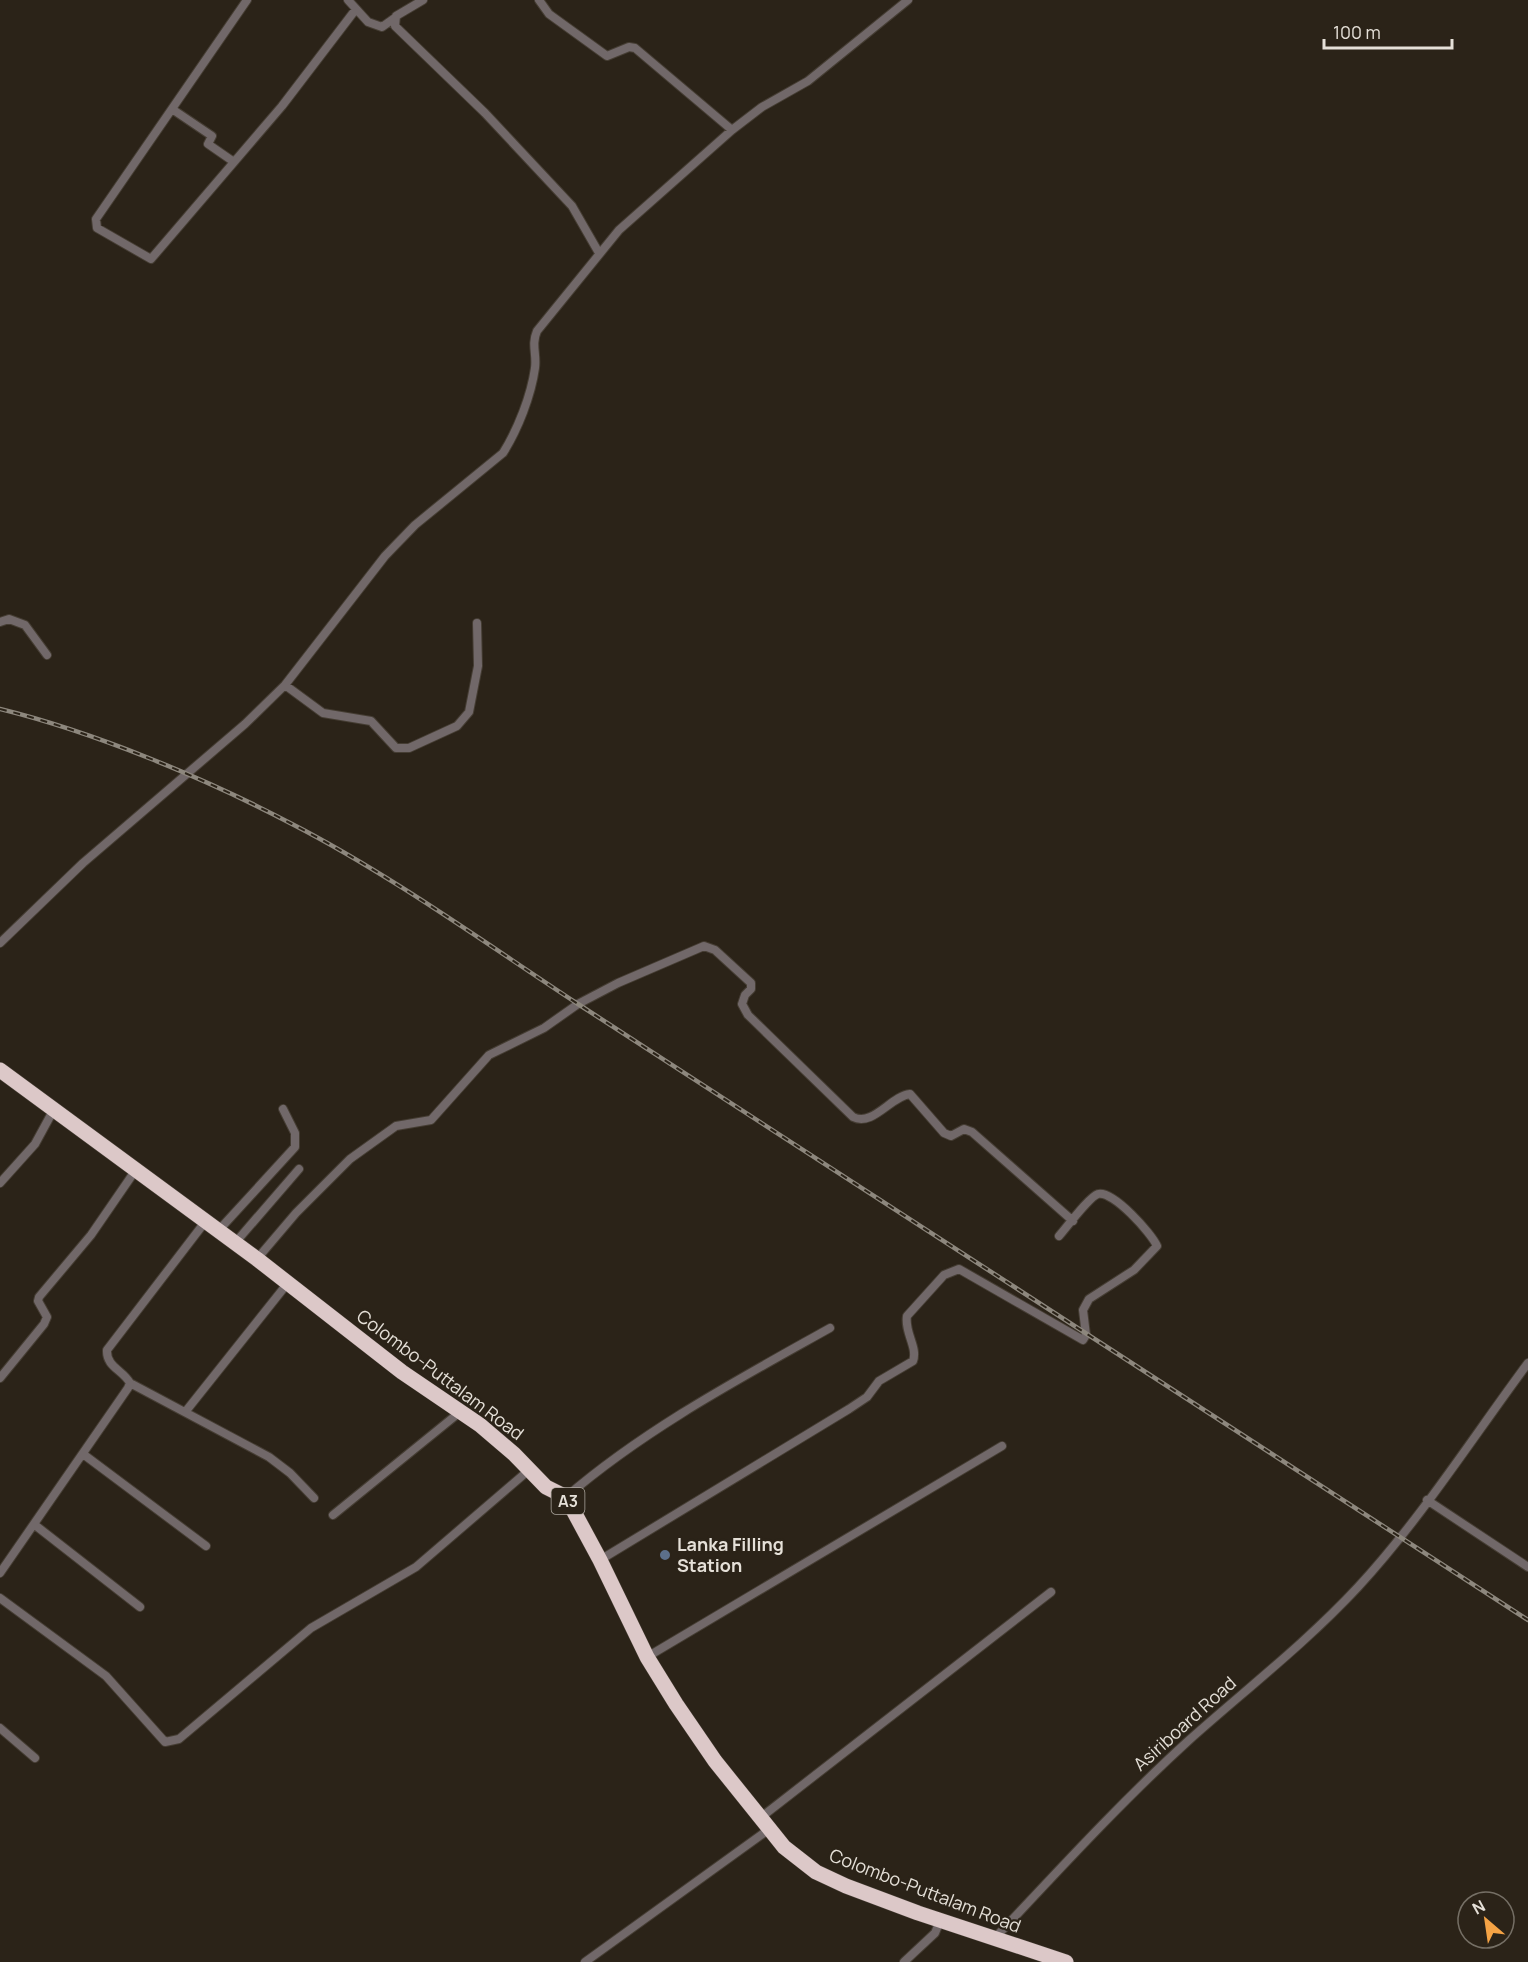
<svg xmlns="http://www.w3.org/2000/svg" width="1528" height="1962" font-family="Manrope,sans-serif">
<rect width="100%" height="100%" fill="#2b2318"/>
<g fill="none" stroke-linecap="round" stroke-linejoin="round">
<g stroke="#453d33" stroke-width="10">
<path id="street" d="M247,0L96,219L97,228L151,259L282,106L356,9
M348,0L368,22L382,27L396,17
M423,0L396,16L395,26L485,113L572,206L599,253
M539,0L549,14L607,56L629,47L635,48L732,130
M172,109L212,136L208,144L234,162
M0,622L9,619L25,625L47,655
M285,685L323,713L371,721L396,748H409L457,726L469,712L478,666L477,623
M0,943L83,863L245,724L285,685L385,556L415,525L503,453C518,429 531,396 535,368C537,354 531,345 537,331L619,230L732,130L762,107L808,81L908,0
M0,1183L35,1144L53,1111
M218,1231L295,1147V1133L283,1109
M235,1243L299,1169
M257,1259L296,1213L350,1159L396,1126L431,1120L489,1055L544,1028L578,1004L618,983L704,946L715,950L751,983V989L745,995L742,1004L748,1015L853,1117C873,1127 891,1096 910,1094L944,1133L951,1136L964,1129L972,1132L1073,1221
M0,1378L44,1324L47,1317L38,1301L39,1297L91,1235L135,1171
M130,1383L269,1457L290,1473L314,1498
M186,1411L287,1284
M83,1454L206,1546
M566,1497C645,1429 739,1379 830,1328
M1427,1500L1528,1567
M333,1515L460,1412
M35,1525L140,1607
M600,1560L849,1409L867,1397L879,1381L913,1361C918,1347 904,1332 907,1316L944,1275L959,1269L1083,1340L1086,1335L1083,1310L1089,1299L1134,1270L1157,1246C1152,1234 1113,1190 1098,1194C1089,1197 1067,1227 1059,1236
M0,1573L128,1388L130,1383C123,1370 106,1367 107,1350L205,1222
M0,1598L106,1676L165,1742L179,1739L311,1628L416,1567L529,1470
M647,1657L1002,1446
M0,1728L35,1758
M760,1818L1051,1592
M994,1939C1057,1872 1119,1804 1187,1742C1244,1691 1306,1643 1358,1587C1420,1520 1473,1437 1528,1363
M585,1962L768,1830
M904,1962L935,1933L940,1921"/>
</g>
<g stroke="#453d33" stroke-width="16">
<path id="highway" d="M0,1070L257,1259L402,1372L480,1425L514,1454L546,1487L566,1497L600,1560L647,1657L676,1704L715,1761L784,1847L816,1872L846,1886L918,1913L1066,1962"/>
</g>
<use href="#street" stroke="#716869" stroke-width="8"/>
<use href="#highway" stroke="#dcc8c8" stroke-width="15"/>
<g stroke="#8d877d" stroke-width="4.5">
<path id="rail" d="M0,709C94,732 207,779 292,824C391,875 485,943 578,1004L1528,1620"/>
</g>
<use href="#rail" stroke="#2b2318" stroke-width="2" stroke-dasharray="7" stroke-linecap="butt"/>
</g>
<circle fill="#5c6f8a" stroke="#2b2318" stroke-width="2" cx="665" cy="1555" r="6"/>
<g text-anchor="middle" stroke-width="4.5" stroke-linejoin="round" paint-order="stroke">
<rect fill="#2b2318" stroke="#ada79e" stroke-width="1.5" x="551.5" y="1488" width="33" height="26" rx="4.5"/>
<g font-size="16" font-weight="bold" fill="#e5e0d8">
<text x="568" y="1507">A3</text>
</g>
<g font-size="18" fill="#e5e0d8" stroke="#2b2318">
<text transform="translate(440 1375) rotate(37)" y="6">Colombo-Puttalam Road</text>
<text transform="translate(1185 1724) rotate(-42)" y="6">Asiriboard Road</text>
<text transform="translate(925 1891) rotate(21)" y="6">Colombo-Puttalam Road</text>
</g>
<g font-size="18" font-weight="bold" fill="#e5e0d8" stroke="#2b2318" text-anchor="start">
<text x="677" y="1551">Lanka Filling<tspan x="677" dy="21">Station</tspan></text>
</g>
</g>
<g transform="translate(1486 1920) rotate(331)"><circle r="28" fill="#2b2318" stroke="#756f65" stroke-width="1.5"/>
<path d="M0-4.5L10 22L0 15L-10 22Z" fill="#f5a345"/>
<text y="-9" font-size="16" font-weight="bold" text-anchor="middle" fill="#e5e0d8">N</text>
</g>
<path d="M1324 39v9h128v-9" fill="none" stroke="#e5e0d8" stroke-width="3"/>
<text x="1333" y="39" font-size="18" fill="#e5e0d8" stroke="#2b2318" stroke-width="4.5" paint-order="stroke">100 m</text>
</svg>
